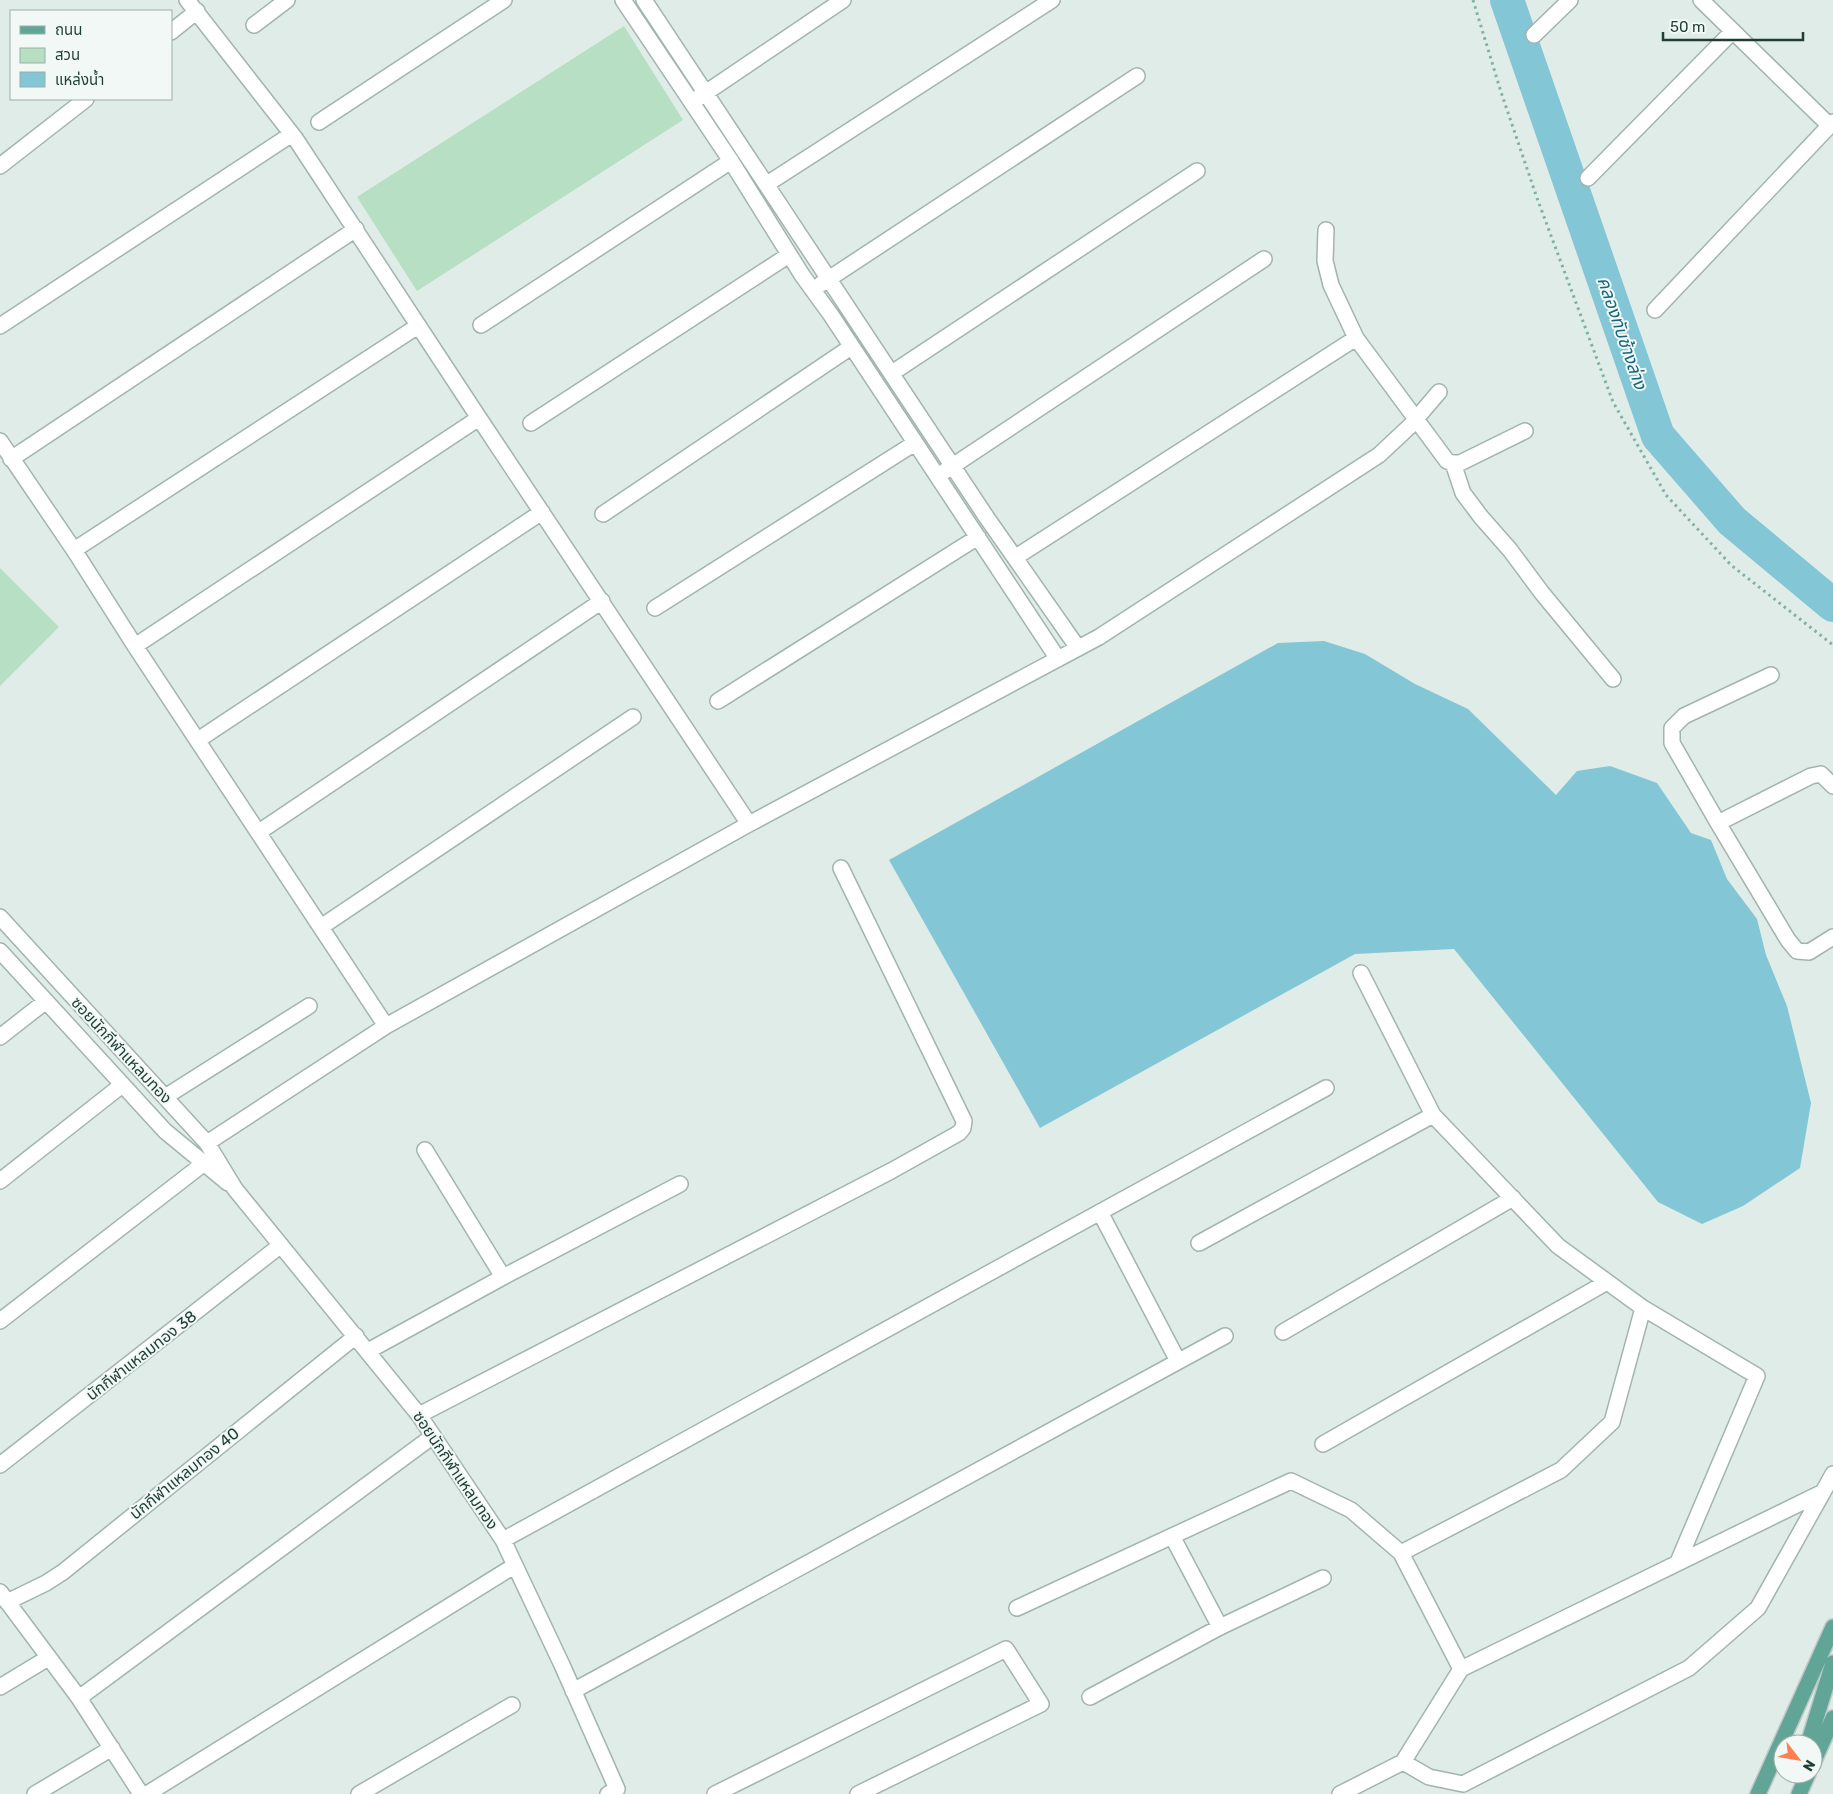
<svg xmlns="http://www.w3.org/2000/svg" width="1833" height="1794" font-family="Rubik,'Noto Sans Thai',sans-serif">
<rect width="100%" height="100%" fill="#e0ece7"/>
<path fill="#b7dfc3" d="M624,26L683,120L417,291L357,197Z
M0,568L59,627L0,686Z"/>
<path fill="#83c6d5" d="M1324,641L1365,654L1415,684L1468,709L1556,795L1577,771L1610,766L1657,783L1691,833L1711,840L1727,879L1757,919L1766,955L1787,1006L1811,1103L1800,1168L1743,1206L1702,1224L1658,1202L1454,949L1355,954L1040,1128L889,860L1278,643Z"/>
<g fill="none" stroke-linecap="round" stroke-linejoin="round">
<path stroke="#83c6d5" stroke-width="34" d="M1507,0L1658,436L1732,521L1833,605"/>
<g stroke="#a2b4af" stroke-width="18">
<path id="minor" d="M187,0L295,138L479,418L749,824
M623,0L731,161L802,275L831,315L1058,659
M644,0L987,518L1078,648
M1701,0L1829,125
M254,25L287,0
M171,32L197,11
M1534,35L1570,0
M698,98L843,0
M319,122L504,0
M0,166L86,99
M1588,178L1733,31
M767,184L1052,0
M1326,230L1325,261L1331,285L1356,338L1447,461L1453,463H1460L1525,431
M821,284L1137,76
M1655,310L1833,122
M481,325L731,161
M0,326L292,134
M892,373L1197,171
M531,423L789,255
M0,441L74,550L135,646L386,1026
M11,459L356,229
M1453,463L1463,493L1481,517L1510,550L1542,593L1613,679
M945,471L1264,259
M603,514L851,347
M74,550L418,326
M1016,557L1356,338
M655,608L915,443
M135,646L479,418
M1771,675L1684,716L1672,728V743L1718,823L1788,940L1797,951L1809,952L1833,937
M718,701L978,537
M198,740L542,512
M1718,823L1811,776L1821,774L1833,786
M259,832L602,601
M0,917L207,1143L235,1189L419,1415L503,1540L562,1665L617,1789L608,1794
M321,927L633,717
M0,951L165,1131L228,1183
M1361,973L1433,1115L1558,1246L1643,1308L1757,1376L1678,1562
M0,1037L46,1001
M165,1097L309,1006
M207,1143L386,1026L749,824L1099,637L1379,455L1410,426L1439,392
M425,1150L503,1277
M0,1181L122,1085
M1100,1212L1178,1361
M1199,1243L1433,1115
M0,1321L203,1164
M1283,1332L1513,1198
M368,1351L503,1277L680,1184
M419,1415L891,1171L959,1133L963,1128L964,1121L841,868
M1323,1444L1607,1282
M0,1465L281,1245
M1172,1536L1220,1627
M503,1540L1326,1088
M1401,1553L1561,1470L1612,1422L1643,1308
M0,1592L79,1698L141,1794
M7,1602L46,1583L63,1572L356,1336
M1017,1608L1291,1481L1351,1510L1401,1553L1461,1669
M0,1687L48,1658
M573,1691L1225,1336
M1090,1697L1220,1627L1323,1578
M79,1698L433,1436
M1403,1762L1429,1777L1463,1784L1689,1668L1758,1608L1823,1492
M35,1794L112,1748
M147,1794L514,1566
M359,1794L512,1705
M715,1794L1006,1649L1041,1704L858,1794
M1340,1794L1403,1762L1461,1669L1823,1492L1833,1474"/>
</g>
<g stroke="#c0c9c7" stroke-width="18">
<path id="major" d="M1808,1744L1833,1663
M1813,1763L1833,1718
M1758,1794L1833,1627
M1799,1794L1808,1774"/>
</g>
<path stroke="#7eb2a4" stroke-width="3" stroke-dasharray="2.5 4" stroke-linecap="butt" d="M1473,0L1501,92L1537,198L1613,402L1666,495L1731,565L1833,645"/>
<use href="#minor" stroke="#fff" stroke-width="15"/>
<use href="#major" stroke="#61a596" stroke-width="15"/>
</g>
<g text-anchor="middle" stroke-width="4" stroke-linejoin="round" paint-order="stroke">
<g font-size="16" fill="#1f3e37" stroke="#f1f8f5">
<text transform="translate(122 1050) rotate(47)" y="6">ซอยนักกีฬาแหลมทอง</text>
<text transform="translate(141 1355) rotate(-38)" y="6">นักกีฬาแหลมทอง 38</text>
<text transform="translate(456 1470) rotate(56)" y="6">ซอยนักกีฬาแหลมทอง</text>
<text transform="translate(184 1473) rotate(-39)" y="6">นักกีฬาแหลมทอง 40</text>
</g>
<g font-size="18" font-style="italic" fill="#15687e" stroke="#f1f8f5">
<text transform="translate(1622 333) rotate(71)" y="6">คลองทับช้างล่าง</text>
</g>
</g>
<rect x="10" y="10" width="162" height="90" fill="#f1f8f5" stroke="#9daea9"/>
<rect x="20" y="26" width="25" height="8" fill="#61a596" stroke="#9daea9"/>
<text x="55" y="35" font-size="15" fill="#1f3e37">ถนน</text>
<rect x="20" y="48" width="25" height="15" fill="#b7dfc3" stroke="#9daea9"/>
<text x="55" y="60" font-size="15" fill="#1f3e37">สวน</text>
<rect x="20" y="72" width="25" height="15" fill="#83c6d5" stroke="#9daea9"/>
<text x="55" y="85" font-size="15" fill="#1f3e37">แหล่งน้ำ</text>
<g transform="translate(1798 1759) rotate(121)"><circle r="24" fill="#f1f8f5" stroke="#9daea9"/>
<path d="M0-4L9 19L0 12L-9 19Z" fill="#fc7f4e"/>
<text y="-8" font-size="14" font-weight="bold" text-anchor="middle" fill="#1f3e37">N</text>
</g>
<path d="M1663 32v8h140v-8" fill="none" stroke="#1f3e37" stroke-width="2.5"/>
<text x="1670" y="32" font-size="15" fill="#1f3e37" stroke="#f1f8f5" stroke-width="4" paint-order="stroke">50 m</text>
</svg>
